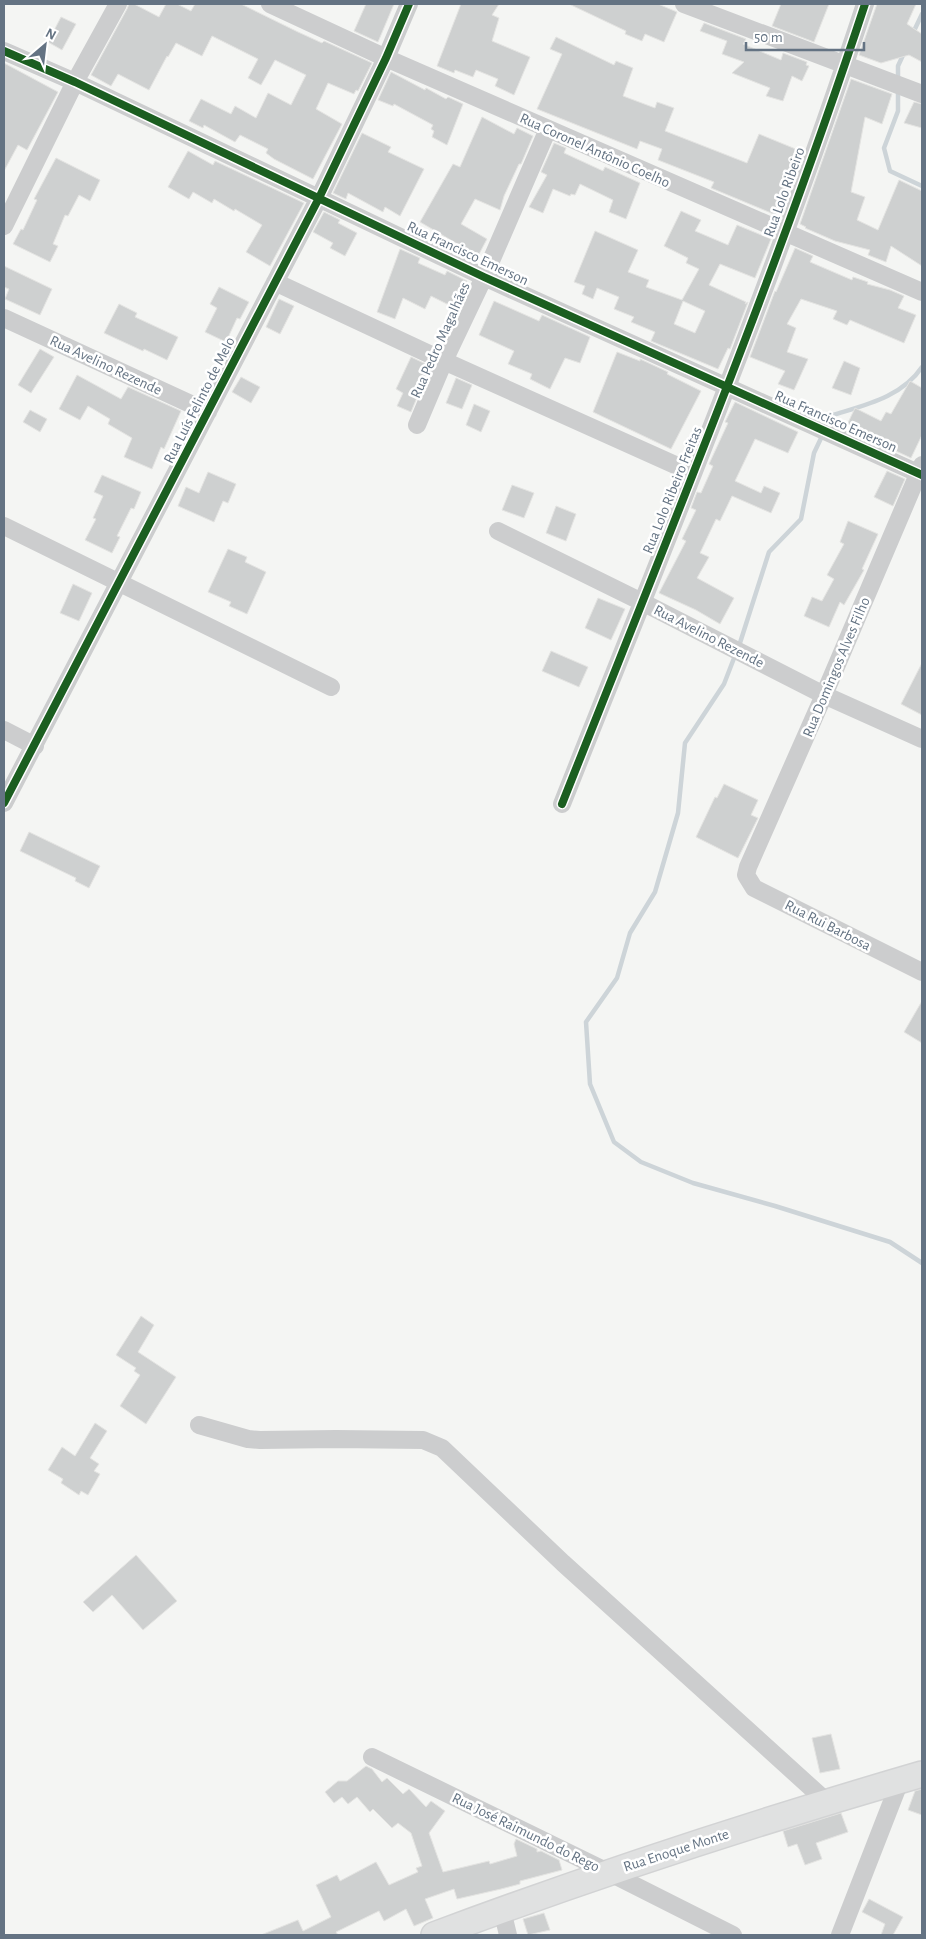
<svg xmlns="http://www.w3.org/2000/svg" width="926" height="1939" font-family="'Alegreya Sans',sans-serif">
<rect width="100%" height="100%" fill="#f4f5f3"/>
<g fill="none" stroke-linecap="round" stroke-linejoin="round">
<path stroke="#cdd4d8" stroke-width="4.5" d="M913,33L922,14
M898,79V66L904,53
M898,90V111L884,148L890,171L922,186
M826,427L833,415C865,405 902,397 922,367
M739,646L769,552L801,519L814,453L823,434
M736,653L724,684L685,743L678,813L655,892L630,933L617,978L586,1022L590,1084L614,1142L641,1162L693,1183L775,1206L890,1242L922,1263"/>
</g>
<path fill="#ced0d0" stroke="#e4e4e2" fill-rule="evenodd" d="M129,4H134L159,17L166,4H177L191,11L195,4H241L298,32L322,43L324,41L372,63L358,91L356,90L354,94L328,83L316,109L342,124L313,179L274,159L266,153L268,149L240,135L235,142L204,125L203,128L189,121L201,99L231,114L235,106L256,118L268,93L291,105L306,75L275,60L261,85L248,78L258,59L212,36L202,56L176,43L168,57L167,56L149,90L118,74L111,86L91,75L127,9Z
M366,4H394L378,42L354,31Z
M461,4H499L492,15L499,18L492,41L530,57L514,95L495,86L498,79L476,70L473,77L455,70L454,73L437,66Z
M569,4H658L677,12L664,42L645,34L642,41L625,34L626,31Z
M781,4H829L814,42L772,26Z
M877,4H916L907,24L922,34V62L909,55L881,63L859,55Z
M61,17L76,24L62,50L48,42Z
M704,23L746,39L743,44L781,60L783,53L807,62L806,65L809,66L802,81L792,76L783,101L766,96L770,88L732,73L744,62L722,54L727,41L700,31Z
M556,37L614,65L616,61L633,68L623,96L655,108L657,102L674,108L665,131L747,163L759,134L803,152L780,215L777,213L776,215L711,188L714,182L658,160L662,149L640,141L637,149L537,109L562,54L550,49Z
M4,63L58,92L27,150L18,145L4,171Z
M391,72L425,90L426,88L446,99L448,97L463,104L447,145L432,137L434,131L431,129L433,125L394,104L393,106L378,100Z
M851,79L892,94L882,124L865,117L851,192L865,197L857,220L878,230L899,180L922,191V266L891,246L886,262L868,255L870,250L835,241L805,228L806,227L800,224Z
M914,102L922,104V128L904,123Z
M482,117L514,134L517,128L533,136L521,164H519L504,196L500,210L475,199L461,224L487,239L478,256L420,222L453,164L460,167Z
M362,133L391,147L388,152L424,169L400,216L385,207L383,212L348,193L346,199L333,193Z
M554,143L566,148L564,153L603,171L605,167L640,183L626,219L609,212L613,200L580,184L575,195L571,194L570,196L553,189L543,213L529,207L547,175L541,172Z
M188,151L213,165L215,161L304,203L270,266L246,252L262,225L235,209L234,211L214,199L212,203L193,192L189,199L168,187Z
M56,158L100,180L90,201L79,195L68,216L65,215L53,244L58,246L50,262L13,244L21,229L23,230L37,200L34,199Z
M681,211L701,220L695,231L728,245L737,225L771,239L755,278L720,264L709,285L746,302L745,304L748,302L730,349L728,348L718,369L651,341L655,332L631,322L634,317L614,309L619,297L597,288L593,299L582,294L585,286L574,282L595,231L638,250L628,272L649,280L646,287L682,300L699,269L686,263L688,258L664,246ZM683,301L705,311L695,333L674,324Z
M324,212L340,220L338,223L357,233L345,256L330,248L333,243L313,232Z
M795,248L813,256L810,262L852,280L853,277L868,282L867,284L890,290L904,296L898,308L916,315L904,343L850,320L847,325L833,319L837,311L801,299L787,324L796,328L787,352L808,359L794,390L778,384L785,371L750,357L775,291L776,292Z
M400,249L420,258L418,263L445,275L447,271L467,281L453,307L431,296L425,309L403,298L395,319L377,312Z
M4,266L52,289L40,315L5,299L9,289L4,287Z
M219,287L249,302L240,319L237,318L226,342L205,332L217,308L210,304Z
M279,299L294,306L280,334L266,327Z
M494,301L539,321L542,315L590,337L580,363L565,358L550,389L530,379L532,374L508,364L514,351L479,335Z
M119,304L137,313L135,317L178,337L167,360L144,349L143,351L104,333Z
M40,349L54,357L31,393L18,385Z
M617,352L640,361V359L668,372L667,374L701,391L671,449L593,412Z
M411,357L430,366L411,412L397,406L403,393L396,389Z
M844,361L860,368L851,395L832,388Z
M77,375L121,399L128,387L181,411L164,449L161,447L152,469L124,457L132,438L108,424L110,419L88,406L80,420L59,409Z
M241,377L260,387L251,403L232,392Z
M456,378L472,385L462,409L446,403Z
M910,381L922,388V435L911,458L896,451L897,449L846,427L855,408L881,421L886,412L891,414Z
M735,402L798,432L788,453L755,439L735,481L761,493L764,486L780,493L771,513L732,496L720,521L716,519L700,553L709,557L697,578L734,598L720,624L696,610L659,593L686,541L682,539L696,510L691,508L697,492L701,493L713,466L709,464L728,423L725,422Z
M474,404L490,411L481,432L466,425Z
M30,410L47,419L40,432L23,422Z
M887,471L905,479L893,506L874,497Z
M208,472L236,484L228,503L223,501L214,522L178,506L186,487L199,493Z
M102,475L141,492L134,509L131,508L117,536L120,537L112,553L85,540L96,519L93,518L103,496L94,492Z
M512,485L534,493L524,518L502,510Z
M556,506L576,514L566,541L546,533Z
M848,521L878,534L862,569L864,570L844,605L840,602L829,627L804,616L812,597L822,601L834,579L827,575L844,544L840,542Z
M228,549L247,557L245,562L266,572L247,614L229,606L231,602L208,592Z
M73,584L92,593L79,621L60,613Z
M598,598L625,609L611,640L585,628Z
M551,651L588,667L579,687L542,671Z
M922,663V715L901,704Z
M724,784L758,800L751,815L758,818L738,858L696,837L715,797L717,798Z
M29,832L100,866L89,888L75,881L76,878L20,851Z
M922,1001V1043L904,1032Z
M141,1316L154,1325L138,1352L176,1377L146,1424L120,1406L140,1375L134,1371L136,1368L116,1355Z
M95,1423L107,1431L90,1458L99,1464L94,1471L100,1474L88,1495L81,1491L79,1495L61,1483L63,1479L48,1470L62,1447L75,1456Z
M136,1555L177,1601L143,1630L112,1595L93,1612L83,1602Z
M831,1734L840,1769L820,1773L812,1738Z
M366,1766L372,1769L382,1782L387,1778L403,1794L409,1789L426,1807L431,1801L445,1811L429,1833L443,1872L489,1861L490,1864L517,1856L514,1844L516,1839L537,1849V1852L541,1851L559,1860L562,1870L520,1881V1884L501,1889L457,1899L454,1889L425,1899L433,1918L414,1926L406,1909L384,1921L379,1911L336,1932L338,1935H261L298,1920L303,1931L331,1917L316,1885L337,1875L340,1881L376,1862L389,1885L418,1872L416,1868L422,1866L411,1833L398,1823L392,1828L373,1809L370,1812L357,1797L348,1804L342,1797L334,1803L325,1792L338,1781H347Z
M922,1789V1815L908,1810L915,1791Z
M841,1813L848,1832L816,1843L822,1859L805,1865L797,1844L788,1847L783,1831Z
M869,1899L903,1917L893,1935H881L885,1924L862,1912Z
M544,1913L550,1930L528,1935L523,1919Z"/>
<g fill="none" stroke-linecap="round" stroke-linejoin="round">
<g stroke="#d2d3d4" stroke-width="28">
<path id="secondary" d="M434,1935C595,1875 757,1822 922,1774"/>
</g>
<path stroke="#cccdce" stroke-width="18" d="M270,4L386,58L922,292
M684,4L922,94
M4,51L75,82L484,277L922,475
M4,226L75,82L118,4
M275,282L444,361L693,473
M4,318L208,412
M417,425L444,361L484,277L548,129
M922,465L824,695L748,867L746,875L754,888L922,972
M4,526L331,687
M498,531L642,602L824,695L922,739
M4,730L35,746
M4,803L319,198L386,58L409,4
M562,804C667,539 776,275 865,4
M199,1425L248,1439L260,1440L336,1439L423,1440L442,1448L563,1563L827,1802
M372,1757L608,1872L733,1935
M502,1910L508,1935
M840,1935L900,1781"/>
<use href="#secondary" stroke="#e0e1e1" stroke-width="25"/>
<g stroke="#fff" stroke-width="11">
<path id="cycleway" d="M4,51L75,82L484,277L922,475
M4,803L319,198L386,58L409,4
M562,804C667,539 776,275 865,4"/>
</g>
<use href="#cycleway" stroke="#1b5e20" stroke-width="8"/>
</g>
<g text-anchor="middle" stroke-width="5" stroke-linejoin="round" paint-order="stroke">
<g font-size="15" fill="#647383" stroke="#fff">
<text transform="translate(595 150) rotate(24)" y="5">Rua Coronel Antônio Coelho</text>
<text transform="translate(784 192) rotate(-70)" y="5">Rua Lolo Ribeiro</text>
<text transform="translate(468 253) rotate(25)" y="5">Rua Francisco Emerson</text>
<text transform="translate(440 340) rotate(-66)" y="5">Rua Pedro Magalhães</text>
<text transform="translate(106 365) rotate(25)" y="5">Rua Avelino Rezende</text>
<text transform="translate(199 400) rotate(-63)" y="5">Rua Luís Felinto de Melo</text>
<text transform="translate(836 421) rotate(24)" y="5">Rua Francisco Emerson</text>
<text transform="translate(672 490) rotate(-68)" y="5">Rua Lolo Ribeiro Freitas</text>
<text transform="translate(709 636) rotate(27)" y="5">Rua Avelino Rezende</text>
<text transform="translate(836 667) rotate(-67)" y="5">Rua Domingos Alves Filho</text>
<text transform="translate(828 925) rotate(27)" y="5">Rua Rui Barbosa</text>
<text transform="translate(526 1832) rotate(26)" y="5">Rua José Raimundo do Rego</text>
<text transform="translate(676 1850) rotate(-18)" y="5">Rua Enoque Monte</text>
</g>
</g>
<rect width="926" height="1939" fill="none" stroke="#647383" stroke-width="10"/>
<g transform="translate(45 45) rotate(28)" stroke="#ffffff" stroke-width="4" paint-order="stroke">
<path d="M0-4L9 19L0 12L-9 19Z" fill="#647383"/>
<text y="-8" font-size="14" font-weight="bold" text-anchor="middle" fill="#647383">N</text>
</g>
<path d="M746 42v8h118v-8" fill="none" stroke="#647383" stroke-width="2.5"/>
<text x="754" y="42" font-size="15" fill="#647383" stroke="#ffffff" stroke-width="4" paint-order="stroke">50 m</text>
</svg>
